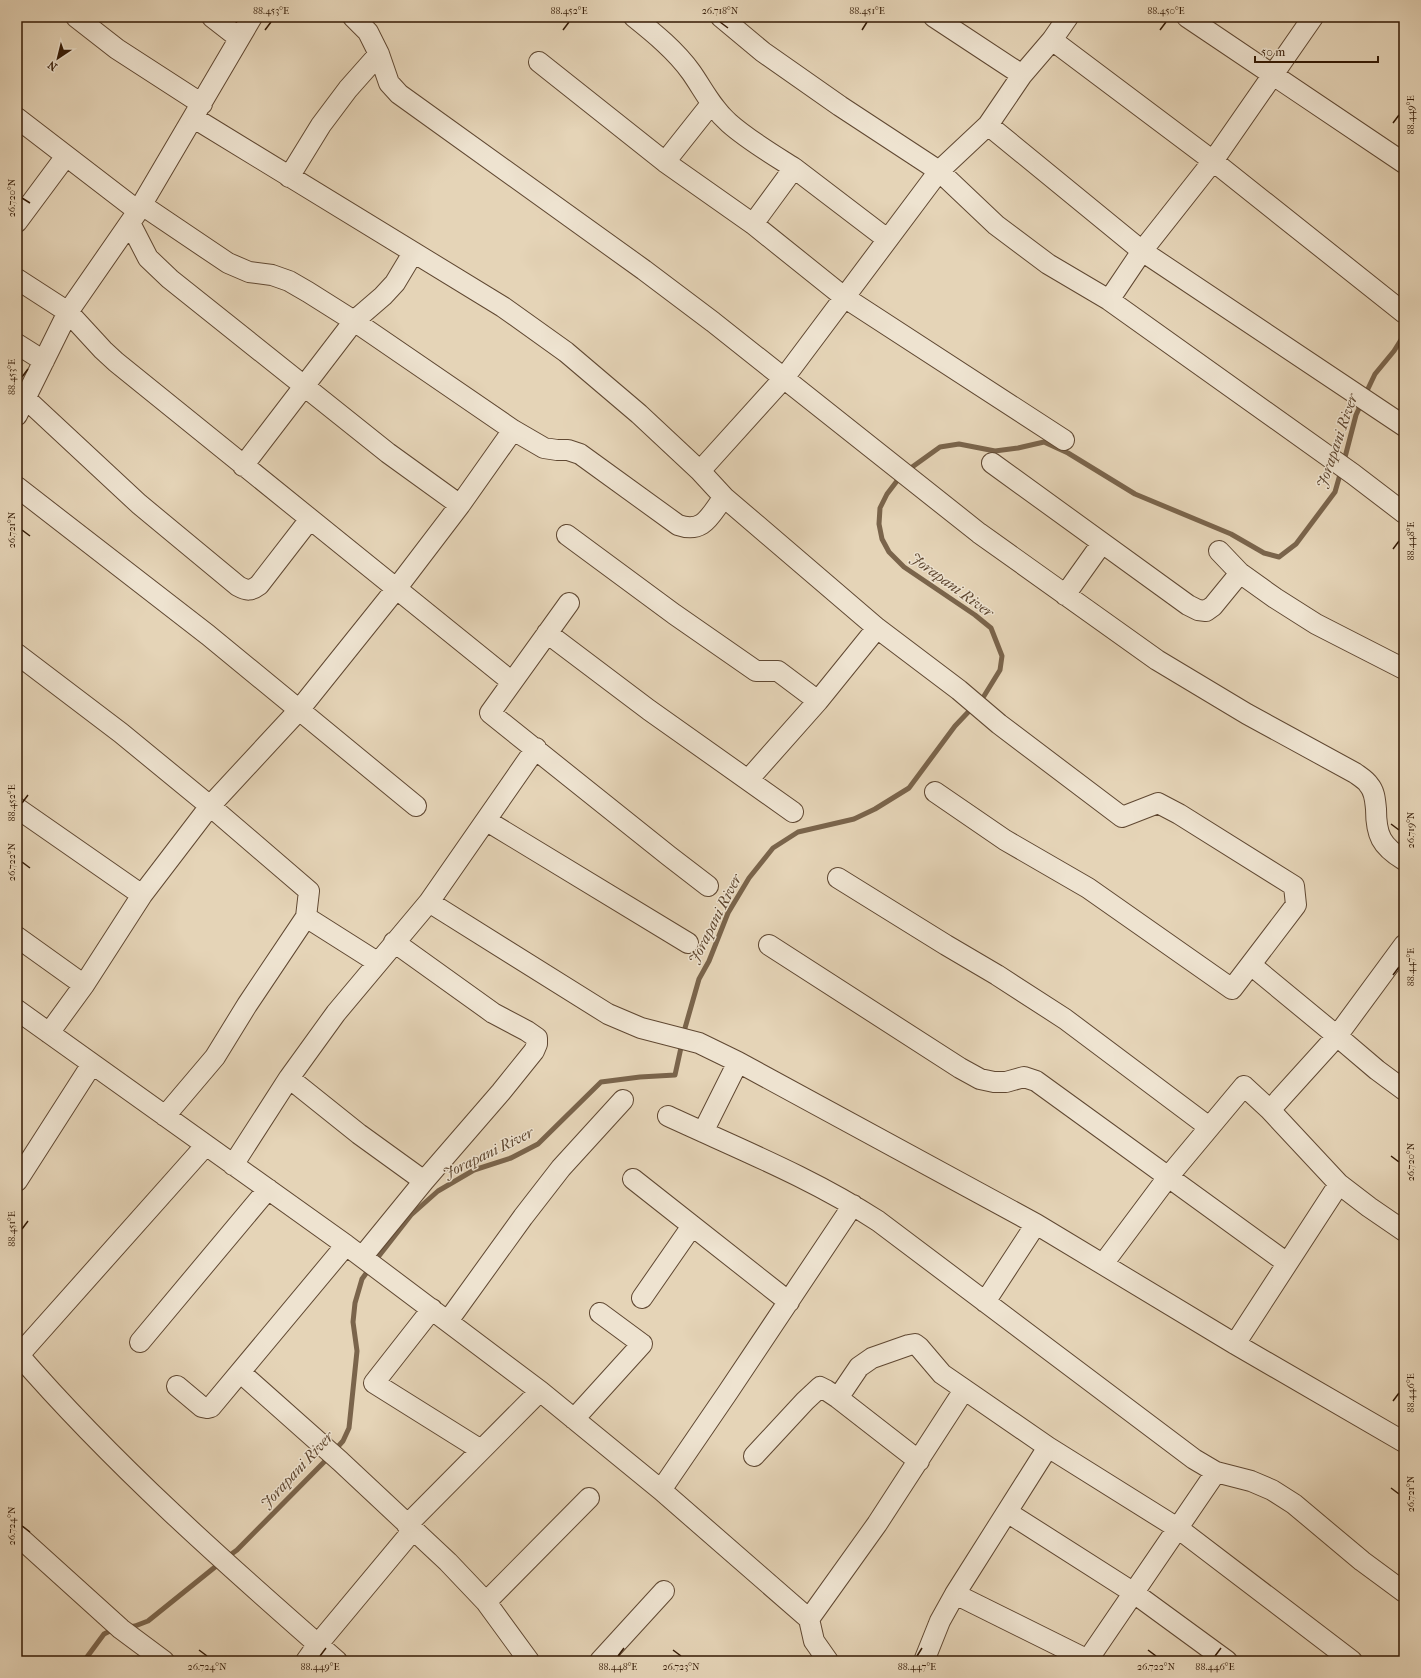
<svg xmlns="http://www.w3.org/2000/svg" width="1421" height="1678" font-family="'IM FELL French Canon',serif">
<rect width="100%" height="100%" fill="#e5d4b7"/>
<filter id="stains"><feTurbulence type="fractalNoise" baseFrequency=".005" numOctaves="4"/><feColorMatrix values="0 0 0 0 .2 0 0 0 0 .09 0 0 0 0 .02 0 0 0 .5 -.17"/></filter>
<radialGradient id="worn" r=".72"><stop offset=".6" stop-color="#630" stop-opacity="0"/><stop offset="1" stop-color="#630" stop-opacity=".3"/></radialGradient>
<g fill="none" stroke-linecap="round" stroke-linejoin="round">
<path stroke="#7a644b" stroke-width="5" d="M1365,395L1375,374L1394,351L1404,335
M1344,461L1356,415L1362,402
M908,470L940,447L959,444L995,451L1018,448L1044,442L1068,453L1135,494L1231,534L1264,553L1279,557L1296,544L1335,492L1341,471
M900,477L887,494L880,508L879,524L882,539L889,552L904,567L975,615L991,628L1002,656L1000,670L984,696L979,702
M683,1035L699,979L709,961L728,913L749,878L773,848L798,832L854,819L875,809L909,788L955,726L973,707
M375,1261L411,1215L438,1191L474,1170L511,1158L538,1144L601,1082L640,1077L675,1075L682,1043
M334,1451L343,1441L349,1428L357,1351L353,1322L355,1303L362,1279L370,1268
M226,1558L237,1550L329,1457
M128,1627L135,1626L148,1621L220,1563
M84,1661L104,1634L114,1629"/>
<g stroke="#604832" stroke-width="22">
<path id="street" d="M76,17L117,49L202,104
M212,17L239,38
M353,17L368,32L379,54L389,83L399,94L644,270L713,322L979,533L1157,660L1247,714L1355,773C1359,776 1366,780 1369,785C1375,792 1375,800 1376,809C1376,835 1381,846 1404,860
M634,17C654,33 676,51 691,72C703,89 712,108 729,123C748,140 772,154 794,168L753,224
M721,17L763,52L840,106L939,171L996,225L1048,264L1109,300L1353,474L1404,513
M934,17L1022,75
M1187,17L1404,163
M1052,40L1213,161L1404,313
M539,62L665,162L753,224L844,297L1064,440
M17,118L138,211
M194,118L503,307L566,352L639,414L700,471L724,497L877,628L959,690L999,724L1122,817L1158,803L1179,814L1294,886L1296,905L1232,989L1088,888L1005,840L935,792
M988,125L1142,251L1404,426
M665,162L711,104
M794,168L887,239
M289,177L321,125L348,89L379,54
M142,205L228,263L249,272L272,275L289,281L308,292L354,321L513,430L544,448L557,450H568L580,454L678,525C704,534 710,515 724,497
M17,222L66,156
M130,223L148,258L170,279L388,453L460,505
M17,279L68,312L103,350L116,362L512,682
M1109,300L1142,251L1213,161L1313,17
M17,344L44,361
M25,398L139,504L238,586C247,591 251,591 259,585L310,519
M17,415L68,312L138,211L252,17
M992,463L1188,605L1198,610L1206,611L1213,606L1240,573L1275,598L1316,624L1404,669
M243,466L354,321L383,296L395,283L413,253
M700,471L784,378L939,171L988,125L1022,75L1052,40L1068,17
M17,487L208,635L416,806
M567,535L674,614L756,671H778L818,701
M1219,551L1240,573
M1065,595L1102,543
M569,603L490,713L669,856L708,886
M547,633L649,710L793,812
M17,654L121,733L210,806L309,891L306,917L377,962
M748,780L818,701L877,628
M17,808L142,895L84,985L49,1033
M487,821L688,943
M838,878L946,945L997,975L1065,1019L1209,1127
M142,895L210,806L299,710L396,589L460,505L513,430
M429,902L608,1014L641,1028L699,1043L738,1062L1036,1224L1235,1344L1404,1442
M17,937L84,985
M394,942L493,1013L527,1031L537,1038V1044L534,1051L501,1092L424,1181
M769,945L960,1068L980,1079L994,1082H1006L1024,1077L1036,1081L1287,1263
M1251,965L1337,1036L1377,1070L1404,1090
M17,1010L346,1245L540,1391L661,1490L809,1619L814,1641L828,1661
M289,1078L359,1134L424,1181L362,1257
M1270,1110L1337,1036L1404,945
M165,1116L215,1057L247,1005L306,917
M668,1116C739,1149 812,1178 878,1221L1194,1459L1216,1472L1251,1481L1272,1490L1294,1504L1362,1561L1404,1592
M703,1132L738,1062
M233,1165L289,1078L336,1013L429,902L536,748
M633,1179L789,1302
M17,1181L92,1064
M1103,1264L1168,1177L1244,1086L1270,1110L1339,1184L1369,1207L1404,1231
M642,1298L692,1226
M985,1302L1036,1224
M432,1309L374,1383L481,1450
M448,1321L523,1217L561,1168L623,1100
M140,1342L268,1189
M1235,1344L1339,1184
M17,1353C114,1465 226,1564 337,1661
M19,1355L206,1145
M241,1373L340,1461L448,1562L486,1602L529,1661
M177,1386L202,1407L207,1408L211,1407L346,1245
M838,1398L859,1367L872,1358L909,1345L915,1344L919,1347L942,1374L1048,1447
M574,1419L642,1344L600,1313
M754,1456L805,1401L820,1387L826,1390L838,1398L919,1461
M661,1490L728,1392L853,1205
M1007,1512L1134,1593L1227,1661
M407,1525L540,1391
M17,1535L121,1629L164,1661
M955,1594L1088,1660
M486,1602L589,1498
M809,1619L877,1524L964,1390
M306,1661L318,1644L413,1530
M600,1661L664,1591
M924,1661L940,1621L955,1594L1048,1447L1179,1529L1352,1661
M1087,1661L1216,1472"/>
</g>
<use href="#street" stroke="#eee3d0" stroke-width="20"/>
</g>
<path fill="none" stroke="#341a05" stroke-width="1.5" d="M720,22L728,28M265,30L271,22M563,30L569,22M862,30L867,22M1160,30L1166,22M1393,123L1399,115M22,198L30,203M22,377L28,369M22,530L30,536M1393,549L1399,541M22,803L28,795M1391,824L1399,830M22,862L30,868M1393,975L1399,967M1391,1156L1399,1162M22,1229L28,1221M1393,1401L1399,1393M1391,1488L1399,1494M22,1526L30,1532M199,1650L207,1656M673,1650L681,1656M1148,1650L1156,1656M320,1656L326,1648M618,1656L624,1648M917,1656L922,1648M1215,1656L1221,1648"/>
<g text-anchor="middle" stroke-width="3" stroke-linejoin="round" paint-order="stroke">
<g font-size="15" font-style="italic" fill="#5d452e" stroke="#eee3d0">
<text transform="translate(1337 441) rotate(-71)" y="5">Jorapani River</text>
<text transform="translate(952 585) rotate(36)" y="5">Jorapani River</text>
<text transform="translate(715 919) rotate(-63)" y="5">Jorapani River</text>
<text transform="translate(488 1153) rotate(-26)" y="5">Jorapani River</text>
<text transform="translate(297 1470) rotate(-47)" y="5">Jorapani River</text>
</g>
</g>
<rect width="1421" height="1678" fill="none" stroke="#e5d4b7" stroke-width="44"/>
<g transform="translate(58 58) rotate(215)" stroke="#eee3d0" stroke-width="3" paint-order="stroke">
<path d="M0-3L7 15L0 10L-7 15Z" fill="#341a05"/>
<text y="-6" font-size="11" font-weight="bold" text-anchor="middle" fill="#341a05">N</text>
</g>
<path d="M1255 56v6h123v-6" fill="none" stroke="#341a05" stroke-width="2"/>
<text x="1261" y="56" font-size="12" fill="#341a05" stroke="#eee3d0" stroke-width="3" paint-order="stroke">50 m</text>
<rect x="22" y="22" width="1377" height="1634" fill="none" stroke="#341a05" stroke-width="1.5"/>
<g font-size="10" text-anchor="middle" fill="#341a05">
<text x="271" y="14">88.453°E</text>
<text x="569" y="14">88.452°E</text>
<text x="720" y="14">26.718°N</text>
<text x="867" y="14">88.451°E</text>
<text x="1166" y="14">88.450°E</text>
<text transform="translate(1410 115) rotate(-90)" y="4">88.449°E</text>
<text transform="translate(11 198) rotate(-90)" y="4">26.720°N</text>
<text transform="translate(11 377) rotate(-90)" y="4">88.453°E</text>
<text transform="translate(11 530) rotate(-90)" y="4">26.721°N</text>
<text transform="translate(1410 541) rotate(-90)" y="4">88.448°E</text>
<text transform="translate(11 803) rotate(-90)" y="4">88.452°E</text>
<text transform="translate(1410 830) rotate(-90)" y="4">26.719°N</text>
<text transform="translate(11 862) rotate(-90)" y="4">26.722°N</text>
<text transform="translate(1410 967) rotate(-90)" y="4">88.447°E</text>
<text transform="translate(1410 1162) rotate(-90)" y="4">26.720°N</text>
<text transform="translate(11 1229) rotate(-90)" y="4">88.451°E</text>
<text transform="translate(1410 1393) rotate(-90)" y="4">88.446°E</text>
<text transform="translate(1410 1494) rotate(-90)" y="4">26.721°N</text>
<text transform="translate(11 1526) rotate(-90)" y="4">26.724°N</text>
<text x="207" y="1670">26.724°N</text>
<text x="320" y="1670">88.449°E</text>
<text x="618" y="1670">88.448°E</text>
<text x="681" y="1670">26.723°N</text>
<text x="917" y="1670">88.447°E</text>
<text x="1156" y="1670">26.722°N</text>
<text x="1215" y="1670">88.446°E</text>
</g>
<rect width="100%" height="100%" filter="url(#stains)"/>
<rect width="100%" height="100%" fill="url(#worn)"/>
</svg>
